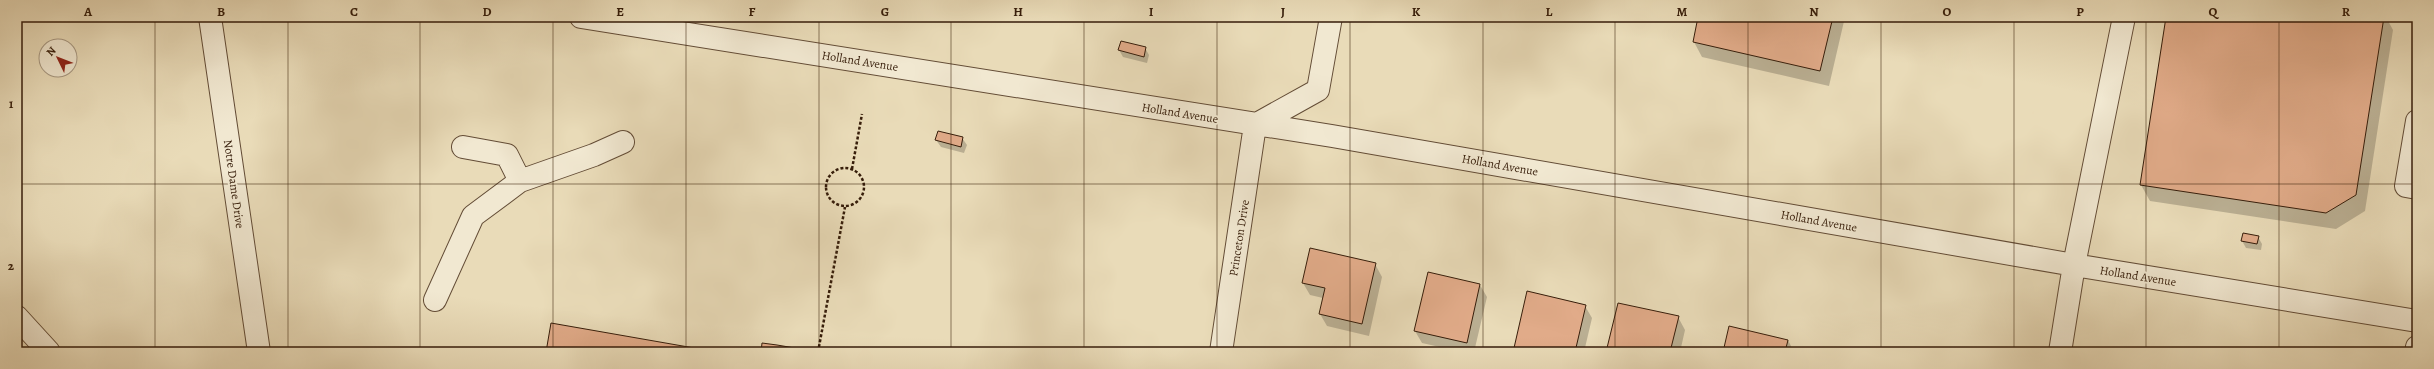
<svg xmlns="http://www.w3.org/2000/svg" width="2434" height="369" font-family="Alegreya,serif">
<rect width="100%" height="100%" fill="#e9dbb8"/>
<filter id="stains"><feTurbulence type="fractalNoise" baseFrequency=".005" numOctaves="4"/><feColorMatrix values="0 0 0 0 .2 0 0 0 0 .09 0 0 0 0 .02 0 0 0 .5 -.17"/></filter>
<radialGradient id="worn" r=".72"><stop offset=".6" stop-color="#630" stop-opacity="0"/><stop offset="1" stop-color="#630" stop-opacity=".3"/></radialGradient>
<path fill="#0003" d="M1699,17H1845L1829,86L1702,57L1694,42Z
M2167,17H2386L2393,30L2365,211L2336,229L2150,201L2141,185Z
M1145,48L1149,55L1147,63L1123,57L1119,50Z
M962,138L967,145L964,153L941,147L936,140Z
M2258,237L2262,244L2261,250L2246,248L2242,241Z
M1375,264L1382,277L1369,336L1327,326L1320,314L1323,298L1310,295L1303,283Z
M1480,285L1487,297L1474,352H1462L1422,343L1415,331Z
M1585,306L1592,318L1584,352H1518L1515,348Z
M1678,317L1685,330L1680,352H1607Z
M1788,340L1794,352H1724Z"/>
<path fill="#e1ab89" stroke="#361d0a" d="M1698,17H1833L1820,71L1693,42Z
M2166,17H2384L2356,195L2326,213L2140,185Z
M1121,41L1146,47L1144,57L1118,50Z
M938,131L963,137L961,147L935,140Z
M2243,233L2259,236L2257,244L2241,241Z
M1310,248L1376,263L1362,324L1319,314L1325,288L1302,283Z
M1428,272L1480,284L1467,343L1414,331Z
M1527,291L1586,305L1575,352H1532L1514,348Z
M1618,303L1679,316L1670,352H1606Z
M551,323L717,352H546Z
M1729,326L1788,340L1785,352H1723Z
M762,343L777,345L818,352H761Z"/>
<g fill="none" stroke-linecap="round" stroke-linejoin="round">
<g stroke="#634c36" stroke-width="24">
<path id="minor" d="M210,17L259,352
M581,17L1332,136L2074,265L2417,321
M2417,121L2406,186L2417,188
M463,147L507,155L520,181
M435,300L473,216L520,181L594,155L623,142
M17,317L49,352
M1221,352L1255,125L1318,90L1331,17
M2060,352L2074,265L2124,17
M2416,352L2417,347"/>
</g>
<path stroke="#361d0a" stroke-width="2.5" stroke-dasharray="3 2" stroke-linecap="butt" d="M826 187a19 19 0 1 1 38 0a19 19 0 1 1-38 0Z
M852,169L862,114
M818,352L845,207"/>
<use href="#minor" stroke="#f1e8d1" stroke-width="22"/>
</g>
<path fill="none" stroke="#361d0a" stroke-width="1" stroke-opacity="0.55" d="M155,17V352M288,17V352M420,17V352M553,17V352M686,17V352M819,17V352M951,17V352M1084,17V352M1217,17V352M1350,17V352M1483,17V352M1615,17V352M1748,17V352M1881,17V352M2014,17V352M2146,17V352M2279,17V352M17,184H2417"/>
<g text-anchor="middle" stroke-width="4" stroke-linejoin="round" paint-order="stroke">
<g font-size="12" fill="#361d0a" stroke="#f1e8d1">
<text transform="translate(860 61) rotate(9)" y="4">Holland Avenue</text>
<text transform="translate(1180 113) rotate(9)" y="4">Holland Avenue</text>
<text transform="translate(1500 165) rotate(10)" y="4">Holland Avenue</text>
<text transform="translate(234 184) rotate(82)" y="4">Notre Dame Drive</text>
<text transform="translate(1819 221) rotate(10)" y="4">Holland Avenue</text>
<text transform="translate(1239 238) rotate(-81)" y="4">Princeton Drive</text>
<text transform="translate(2138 276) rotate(9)" y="4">Holland Avenue</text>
</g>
</g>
<rect width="2434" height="369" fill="none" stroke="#e9dbb8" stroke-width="44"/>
<g transform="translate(58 58) rotate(313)"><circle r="19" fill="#f1e8d1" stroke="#a69781"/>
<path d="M0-3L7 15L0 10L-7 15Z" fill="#8f2418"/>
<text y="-6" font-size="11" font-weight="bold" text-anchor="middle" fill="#361d0a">N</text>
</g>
<rect x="22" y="22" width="2390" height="325" fill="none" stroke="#361d0a" stroke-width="1.5"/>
<g font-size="13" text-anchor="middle" font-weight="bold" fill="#361d0a">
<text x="88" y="16">A</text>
<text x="221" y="16">B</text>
<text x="354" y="16">C</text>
<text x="487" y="16">D</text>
<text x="620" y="16">E</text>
<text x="752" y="16">F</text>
<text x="885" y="16">G</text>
<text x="1018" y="16">H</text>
<text x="1151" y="16">I</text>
<text x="1283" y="16">J</text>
<text x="1416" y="16">K</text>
<text x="1549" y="16">L</text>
<text x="1682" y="16">M</text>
<text x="1814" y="16">N</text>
<text x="1947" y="16">O</text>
<text x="2080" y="16">P</text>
<text x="2213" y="16">Q</text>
<text x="2346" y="16">R</text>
<text x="11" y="108">1</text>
<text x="11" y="270">2</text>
</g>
<rect width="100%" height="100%" filter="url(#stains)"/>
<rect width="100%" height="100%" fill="url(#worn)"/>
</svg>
